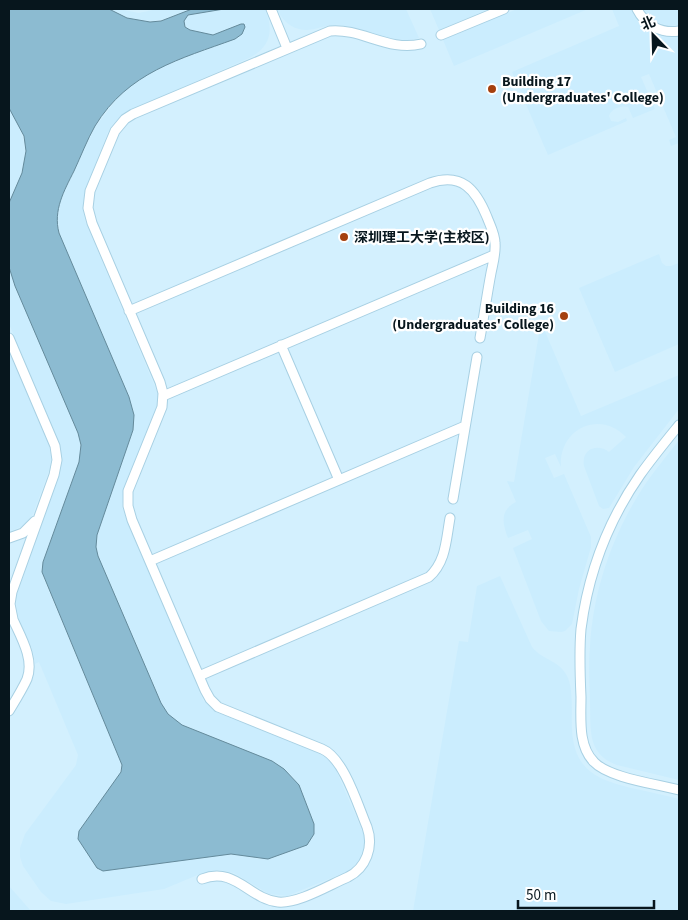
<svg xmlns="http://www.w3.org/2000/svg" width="688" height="920" font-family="'Source Sans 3','Noto Sans SC',sans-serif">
<rect width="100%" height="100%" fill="#eef6fa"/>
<path fill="#d3f0fe" d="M9,9H679V911H9Z"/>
<path fill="#cbedfe" d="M109,9H119L139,13L157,9H192C156,22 145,29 109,9Z
M224,9H265C274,30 271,47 249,58L124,113L113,124L108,132L84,193L83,211L85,221L158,394L157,406L123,490L122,507L126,519L203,700L212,709L218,713L314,751L328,759L336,770L364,835V846L360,859L352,868L346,872L287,896L269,894L234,873L219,870L200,874L164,889L66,904L51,901L41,892L23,866L20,857V848L25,834L76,765L78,755L39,662L35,664C34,638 12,622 17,594L59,474L62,461L59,442L9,324V267L15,286L78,433L81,445L79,462L43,562V577L122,765L121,772L78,837L80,843L240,855L258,859L307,845L313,837L314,826L307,805L293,777L284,769L271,761L182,725L168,714L161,703L98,556L96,547L97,535L133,430L134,415L129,397L59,233L57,213L60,199L95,127L116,100L129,87L162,66L235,39L244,24H238L217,34L211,35L190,30L184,25V19L188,15Z
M277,9H406L419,38C393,46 366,28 340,25C326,23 313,33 299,29C288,26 281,18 277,9Z
M430,9H489L439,30Z
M517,9H588L454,66L443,40Z
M612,9H631C639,29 658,39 679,37V61H678L679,65V143L671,146L669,140L676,137L649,74L641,77L655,109L633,118L628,107C621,105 611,109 609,116L611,121L618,122L626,118L627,121L548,155L512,72L619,26Z
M644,9H679V25C664,27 651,22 644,9Z
M9,108C33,149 28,161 9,203Z
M659,254L662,263L666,266H671L679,263V344L615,372L579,288Z
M541,322L581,416L679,375V409L634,467L609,508L603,509L599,506L584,466C581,449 597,443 609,452L626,437C600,409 558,429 561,467L555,454L545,458L554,478L564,474L591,537V547L579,589L572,624L565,631L561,632L549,631L541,621L513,548L532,539L528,530L508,538C502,523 500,510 516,502L507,481L514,482Z
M9,351L49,445L51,456L50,468L33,514L25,525L9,532Z
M679,440V780L617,765C587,754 591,730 590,704C590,685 588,666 590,647C593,591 612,536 642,489C653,472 667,456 679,440Z
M500,576L532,647C542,660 559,660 567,676C574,690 571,713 572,729C574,769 595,779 631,788C647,791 663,795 679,799V911H413L459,641L468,642L477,586Z
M9,886L31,911H9Z"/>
<path fill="#8cbbd1" stroke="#648a9b" d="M9,9H109L127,18L150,22L161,21L192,9H224L188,15L184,21L185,27L190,30L213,35L241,24H244L245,27L242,34L235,39C180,59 128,72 95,126C87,140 81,156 74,171C64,191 53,210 59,233L129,397L134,415L133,430L97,535L96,547L98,556L161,703L168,714L182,725L272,761L284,769L299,785L314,824V834L307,845L268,859L231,854L103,871L97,868L78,839L79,831L121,772L122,765L42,572L43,562L79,462L81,445L78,433L15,286L9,267V203L22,173L26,151L24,136L9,108Z"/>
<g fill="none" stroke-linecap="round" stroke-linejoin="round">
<g stroke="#a8d0e3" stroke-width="11">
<path id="service" d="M271,9L287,48
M637,9C645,25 661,34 679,31
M441,35L504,9
M129,311L430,183C462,172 476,190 487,217C490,225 495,234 495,243C496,253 493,263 491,273C487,294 484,316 480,338
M9,338L55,446L57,460L54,475L12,592L10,604L13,619
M281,345L339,480
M163,396L494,255
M679,425C666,441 652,458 640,475C608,521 588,575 581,629C579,652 580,675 581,697C581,719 578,746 594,762C609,778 657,784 679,790
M453,499L477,357
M9,538L23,533L35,521
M150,561L465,426
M199,676L429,577C446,562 446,540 450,518
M9,711C15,701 22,690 27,679C35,658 19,634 11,615
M202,879C235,866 249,899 278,902C298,904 329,885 348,877C366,868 374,847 367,827C358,806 344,758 322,749L218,707L210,699L205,690L132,520L128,506V491L162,407L163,393L160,382L92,223L88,208L90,191L115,131L125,119L133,114L330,31C361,28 389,52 421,44"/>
</g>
<use href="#service" stroke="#fff" stroke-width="9"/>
</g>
<g fill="#a5400e" stroke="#fff" stroke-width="2">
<circle cx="492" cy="89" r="5"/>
<circle cx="344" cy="237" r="5"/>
<circle cx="564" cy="316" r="5"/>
</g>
<g text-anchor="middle" stroke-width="4.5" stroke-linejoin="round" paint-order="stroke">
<g font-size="14" font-weight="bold" fill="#07161d" stroke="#fff" text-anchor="start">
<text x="502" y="86">Building 17<tspan x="502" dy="16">(Undergraduates' College)</tspan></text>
<text x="354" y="242">深圳理工大学(主校区)</text>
<text x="554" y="313" text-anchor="end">Building 16<tspan x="554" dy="16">(Undergraduates' College)</tspan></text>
</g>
</g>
<rect width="688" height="920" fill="none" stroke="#07161d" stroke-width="20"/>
<g transform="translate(653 35) rotate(337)" stroke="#ffffff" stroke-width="4" paint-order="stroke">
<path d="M0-4L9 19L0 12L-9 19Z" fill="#07161d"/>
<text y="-8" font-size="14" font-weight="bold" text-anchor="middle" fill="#07161d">北</text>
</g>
<path d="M518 900v8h136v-8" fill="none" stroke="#07161d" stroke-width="2.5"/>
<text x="526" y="900" font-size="15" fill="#07161d" stroke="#ffffff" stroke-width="4" paint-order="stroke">50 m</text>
</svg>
